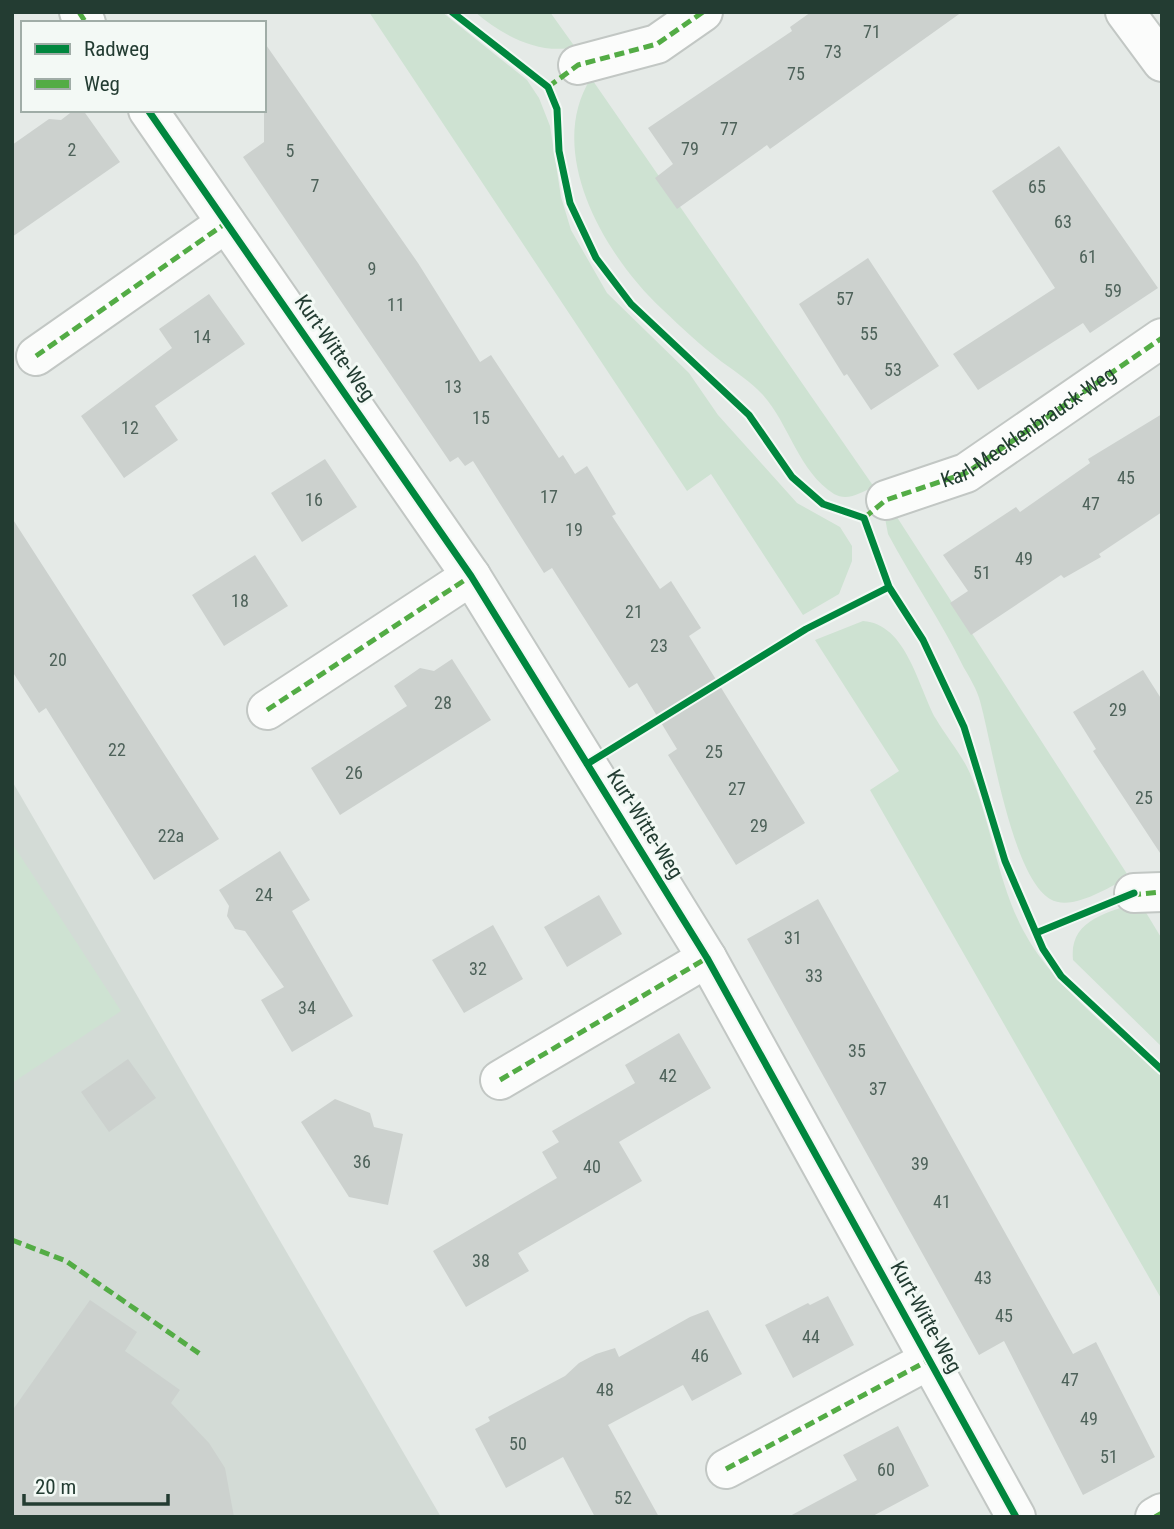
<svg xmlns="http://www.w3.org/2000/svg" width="1174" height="1529" font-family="'Roboto Condensed',sans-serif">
<rect width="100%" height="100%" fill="#e5eae7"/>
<path fill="#d3dbd6" d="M12,781L441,1517H12Z"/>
<path fill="#cee2d2" d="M369,12H442L527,80L539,98L550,126L561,197L571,230L607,293L689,373L718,415L797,503L840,527L852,546V561L839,594L803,615L711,474L687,491Z
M475,12H550L575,47C539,55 503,36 475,12Z
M591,78L874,487C861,492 848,502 834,494C799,472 789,424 763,395C751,382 736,372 722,362C701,346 681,327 662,309C605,256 544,152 591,78Z
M893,511L1129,877C1109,887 1072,912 1050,899C1012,876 992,744 980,701C977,690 970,678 964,668C941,621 912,579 888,534L885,518Z
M863,621C907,624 918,687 936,719C947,738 964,757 972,778C992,827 998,882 1023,930C1052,986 1116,1033 1162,1077V1300L870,790L899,771L815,640Z
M12,843L121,1011L12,1083Z
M1139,901L1162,939V1047L1073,960C1069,919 1107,914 1139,901Z"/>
<path fill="#ccd1ce" d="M811,12H962L770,149L767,145L677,209L655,178L673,164L648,128L792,31L790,27Z
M264,42L418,263L480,362L491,355L559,458L563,455L575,474L587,466L616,514L612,516L660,589L671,581L701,628L689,636L805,823L736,865L668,755L677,749L637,683L629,688L552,568L544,573L473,461L465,466L458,457L450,462L243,157L264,142Z
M74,110H83L120,162L12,237V145L49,119L61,120Z
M1059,146L1158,288L1090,333L1083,323L978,390L953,354L1055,288L992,191Z
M868,258L939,366L871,410L847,374L844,376L799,304Z
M209,294L245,344L155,406L178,440L124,478L81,416L172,348L159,329Z
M1162,414V512L1099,554L1101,557L1064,578L1061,575L971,635L950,603L968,591L943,555L1016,507L1020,512L1090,463L1088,459Z
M325,459L357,507L302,542L271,493Z
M12,518L219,839L154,880L46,708L39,713L12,671Z
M255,555L288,606L224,646L192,595Z
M452,659L491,720L340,815L311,768L407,706L394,686L420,668L434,671Z
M1143,670L1162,700V856L1093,751L1096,749L1073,712Z
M280,851L310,900L292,911L353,1016L292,1052L261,1000L284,987L245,931L235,929L227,916L229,906L219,890Z
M599,895L622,934L567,967L544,927Z
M818,899L1073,1354L1096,1342L1155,1457L1083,1495L1004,1341L979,1355L747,939Z
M493,925L523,979L464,1013L432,960Z
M679,1033L711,1088L619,1142L642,1181L518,1253L529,1271L466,1307L433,1251L557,1178L542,1152L559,1142L552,1131L635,1083L625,1065Z
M128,1059L156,1098L109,1132L81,1092Z
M335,1099L370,1113L374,1127L403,1134L388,1205L349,1197L301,1122Z
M828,1296L854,1345L793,1378L765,1325L808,1303L810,1305Z
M90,1300L137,1332L125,1351L180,1390L171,1403L209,1443L225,1468L234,1517H12V1411Z
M708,1310L742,1374L692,1401L683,1385L608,1425L659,1517H595L563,1457L506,1488L475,1429L490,1421L488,1417L565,1376L579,1363L596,1354L615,1348L619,1357L690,1317Z
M898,1426L929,1486L871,1517H788L857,1480L843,1455Z"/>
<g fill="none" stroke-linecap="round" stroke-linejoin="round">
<g stroke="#c2c7c4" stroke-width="42">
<g id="street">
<path d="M79,12L86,23"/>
<path d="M1125,12L1162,62"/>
<path d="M578,65L657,44L703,12"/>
<path d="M148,110L471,576L707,958L1016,1517"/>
<path d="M36,356L226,223"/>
<path id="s1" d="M886,500L966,473L1162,338"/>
<path d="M267,710L471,576"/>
<path d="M1134,893L1162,892"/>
<path d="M500,1080L707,958"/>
<path d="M726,1469L929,1360"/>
<path d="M1155,1517L1162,1513"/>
</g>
</g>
<use href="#street" stroke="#fbfcfb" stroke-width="38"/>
<path stroke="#53ac45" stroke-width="5" stroke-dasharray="10 5" stroke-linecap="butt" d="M79,12L86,23
M548,87L578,65L657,44L703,12
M36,356L226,223
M864,518L886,500L966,473L1162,338
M267,710L471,576
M1131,895L1162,892
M500,1080L707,958
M12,1240L66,1261L200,1354
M726,1469L929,1360
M1155,1517L1162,1513"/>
<g stroke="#f3f9f5" stroke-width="11">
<path id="cycleway" d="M452,12L548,87L557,109L559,151L570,203L596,258L631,304L749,415L792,477L823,504L864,518L889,587L923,640L964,727L1005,861L1043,949L1061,976L1162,1070
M148,110L471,576L707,958L1016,1517
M587,764L806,629L889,587
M1036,933L1134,893"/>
</g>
<use href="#cycleway" stroke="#00873e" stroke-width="7"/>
</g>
<g text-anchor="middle" stroke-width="6" stroke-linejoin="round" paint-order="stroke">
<g font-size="18" fill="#4e625a">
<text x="872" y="38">71</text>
<text x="833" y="58">73</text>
<text x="796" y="80">75</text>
<text x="729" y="135">77</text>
<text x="690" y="155">79</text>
<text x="72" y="156">2</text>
<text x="290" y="157">5</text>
<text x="315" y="192">7</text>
<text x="1037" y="193">65</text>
<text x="1063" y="228">63</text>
<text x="1088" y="263">61</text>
<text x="372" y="275">9</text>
<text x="1113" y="297">59</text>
<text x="845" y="305">57</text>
<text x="396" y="311">11</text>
<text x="869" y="340">55</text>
<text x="202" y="343">14</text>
<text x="893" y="376">53</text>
<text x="453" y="393">13</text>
<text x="481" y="424">15</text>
<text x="130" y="434">12</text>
<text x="1126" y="484">45</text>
<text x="549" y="503">17</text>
<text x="314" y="506">16</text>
<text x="1091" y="510">47</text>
<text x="574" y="536">19</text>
<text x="1024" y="565">49</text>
<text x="982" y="579">51</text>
<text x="240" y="607">18</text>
<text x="634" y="618">21</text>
<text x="659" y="652">23</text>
<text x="58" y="666">20</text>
<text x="443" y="709">28</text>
<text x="1118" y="716">29</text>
<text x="117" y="756">22</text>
<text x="714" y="758">25</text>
<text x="354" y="779">26</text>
<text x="737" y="795">27</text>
<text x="1144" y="804">25</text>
<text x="759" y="832">29</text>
<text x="171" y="842">22a</text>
<text x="264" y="901">24</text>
<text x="793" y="944">31</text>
<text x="478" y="975">32</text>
<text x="814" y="982">33</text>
<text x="307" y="1014">34</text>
<text x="857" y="1057">35</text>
<text x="668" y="1082">42</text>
<text x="878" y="1095">37</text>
<text x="362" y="1168">36</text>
<text x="920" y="1170">39</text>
<text x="592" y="1173">40</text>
<text x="942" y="1208">41</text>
<text x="481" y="1267">38</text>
<text x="983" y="1284">43</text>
<text x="1004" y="1322">45</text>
<text x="811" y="1343">44</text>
<text x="700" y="1362">46</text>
<text x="1070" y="1386">47</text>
<text x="605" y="1396">48</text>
<text x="1089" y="1425">49</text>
<text x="518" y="1450">50</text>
<text x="1109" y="1463">51</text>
<text x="886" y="1476">60</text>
<text x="623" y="1504">52</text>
</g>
<g font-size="21" fill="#233c32" stroke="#f3f9f5">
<text transform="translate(335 348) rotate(55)" y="7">Kurt-Witte-Weg</text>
<text dy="7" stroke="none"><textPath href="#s1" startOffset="161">Karl-Mecklenbrauck-Weg</textPath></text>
<text transform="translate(645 824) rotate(58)" y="7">Kurt-Witte-Weg</text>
<text transform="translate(926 1317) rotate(61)" y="7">Kurt-Witte-Weg</text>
</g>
</g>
<rect width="1174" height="1529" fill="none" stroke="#233c32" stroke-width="28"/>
<rect x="21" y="21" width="245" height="91" fill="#f3f9f5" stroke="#a0ada7" stroke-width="2"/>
<rect x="35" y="44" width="35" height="10" fill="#00873e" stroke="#a0ada7" stroke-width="2"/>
<text x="84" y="56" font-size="21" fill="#233c32">Radweg</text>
<rect x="35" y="79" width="35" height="10" fill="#53ac45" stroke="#a0ada7" stroke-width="2"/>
<text x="84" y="91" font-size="21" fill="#233c32">Weg</text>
<path d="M24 1494v10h144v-10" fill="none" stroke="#233c32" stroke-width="3.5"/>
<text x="35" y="1494" font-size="21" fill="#233c32" stroke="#f3f9f5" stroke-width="5" paint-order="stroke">20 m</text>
</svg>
